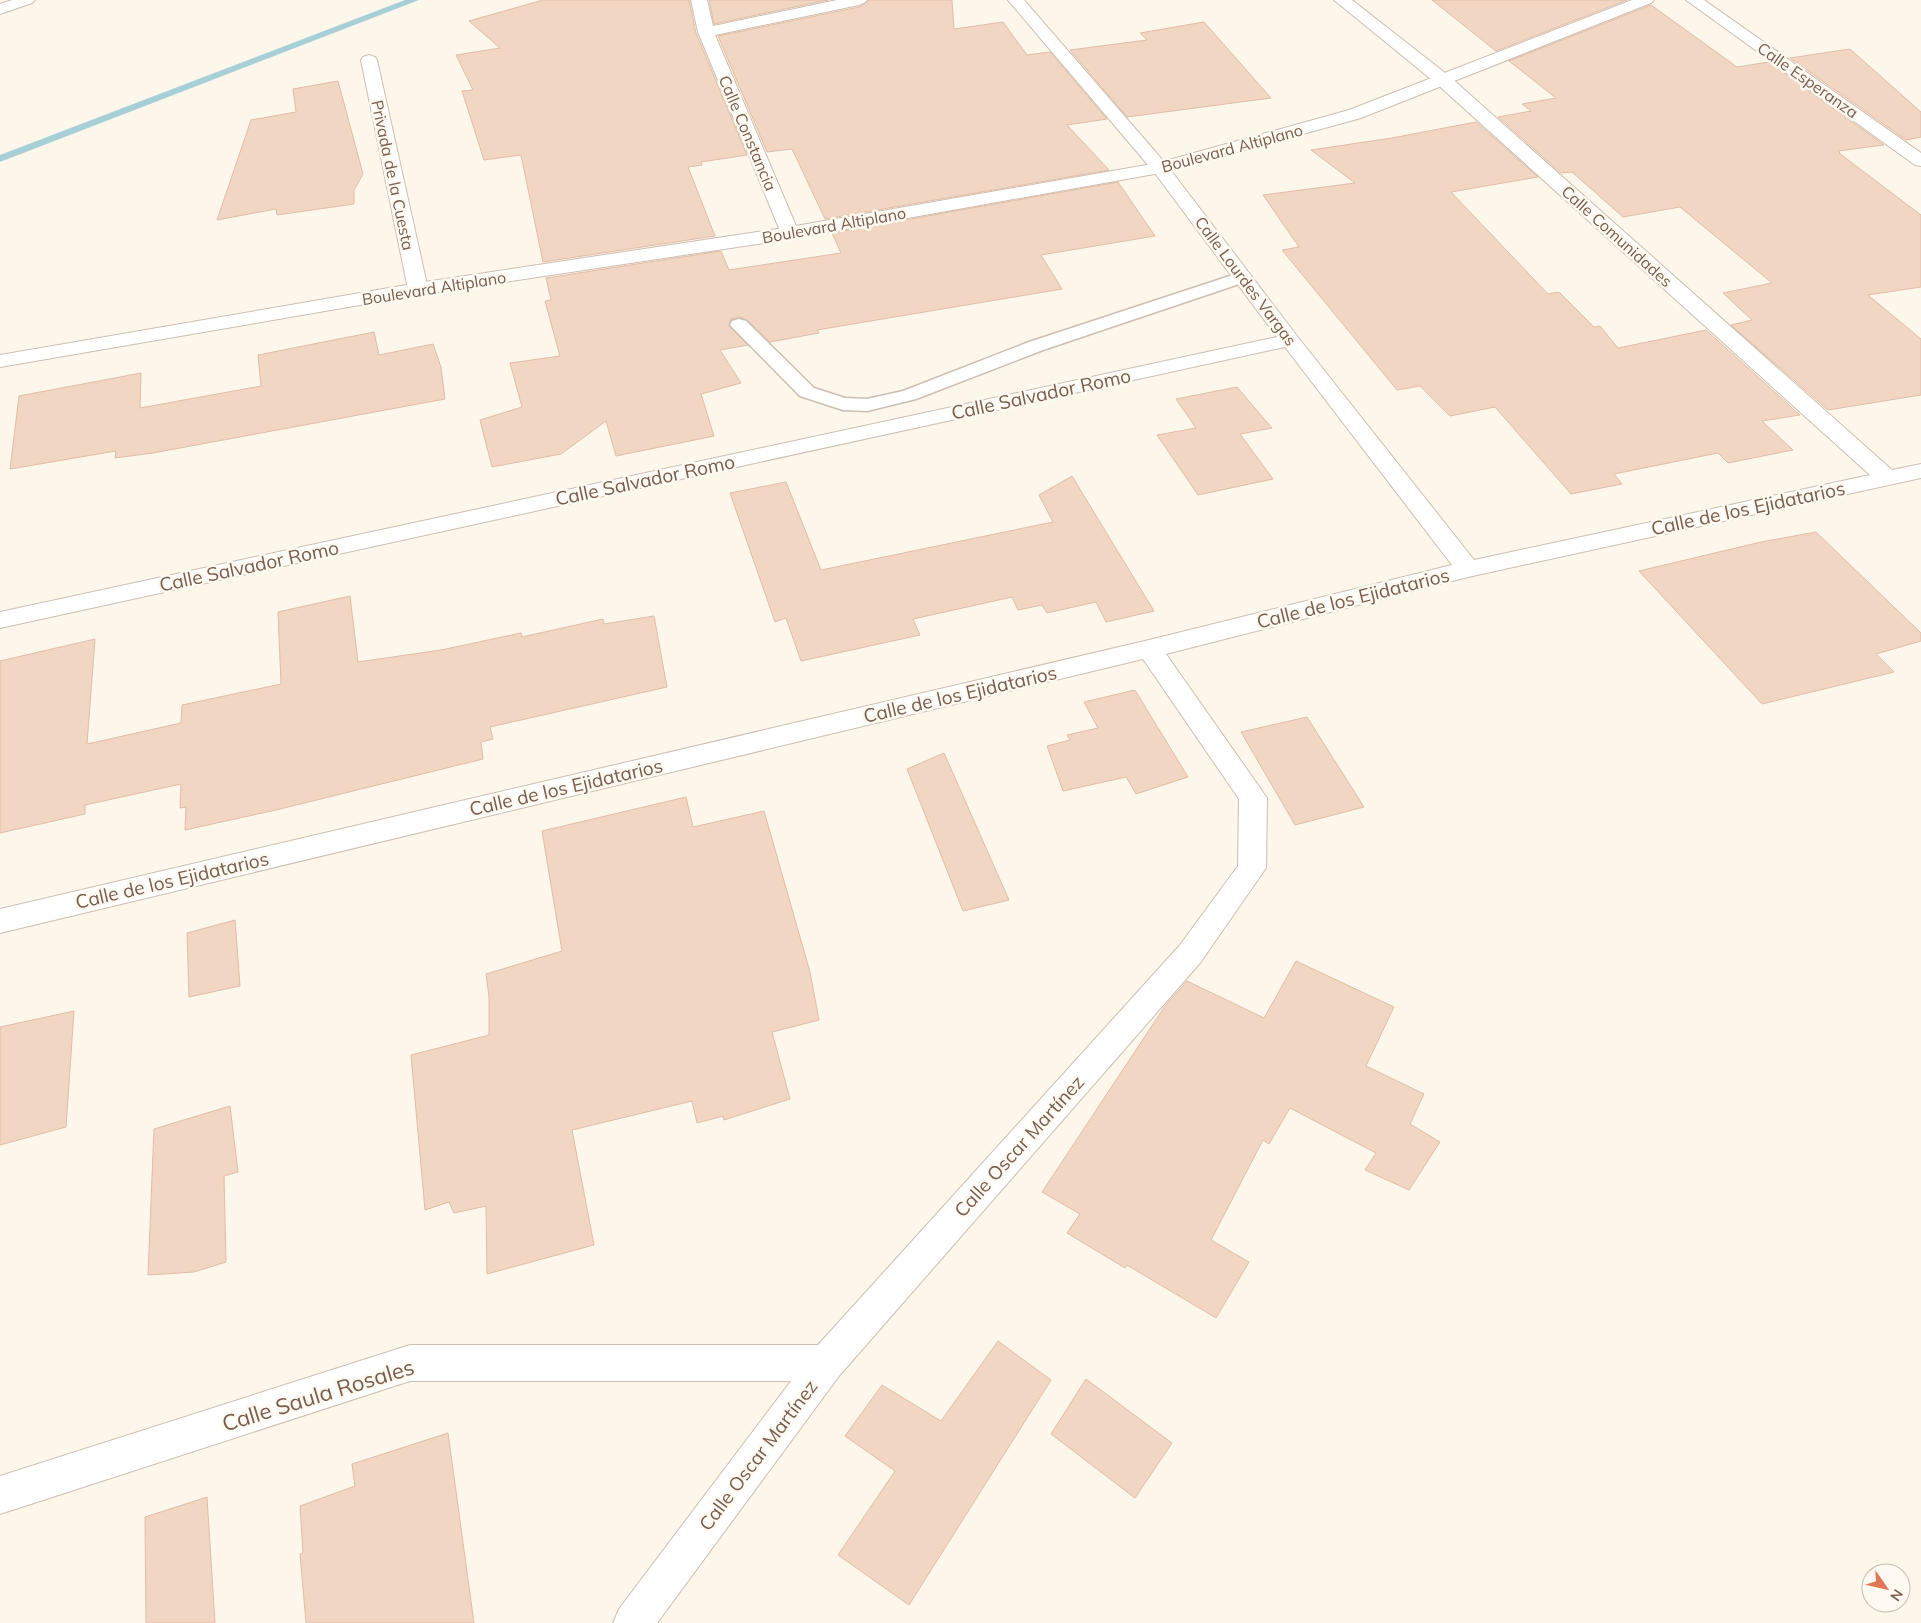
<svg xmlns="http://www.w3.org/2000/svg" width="1921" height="1623" font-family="Mulish,sans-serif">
<rect width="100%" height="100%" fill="#fcf6eb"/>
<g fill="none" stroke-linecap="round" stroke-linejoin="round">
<path fill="#a6cfd7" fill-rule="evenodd" d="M405,0H419L0,162V155Z"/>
</g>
<path fill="#f0d6c3" stroke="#e2bda4" d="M543,0H689L696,33L747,155L701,162L702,165L688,167L715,236L543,262L521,155L484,160L462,91L473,90L456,55L500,48L469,21Z
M709,0H828L714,24Z
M869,0H952L954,29L1003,22L1027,55L1050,52L1107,119L1067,125L1109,170L825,219L792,149L767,152L718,36L859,7Z
M1432,0H1627L1496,51Z
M1651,5L1737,67L1769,62L1884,145L1838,151L1840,153H1839L1921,215V287L1868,295L1921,339V395L1828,410L1731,325L1752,320L1723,293L1772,283L1680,207L1623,217L1572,172L1561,173L1498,117L1531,111L1522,104L1556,98L1509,61Z
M1204,22L1271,98L1127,117L1070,50L1147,40L1140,33Z
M1850,49L1921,112V137L1906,140L1790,58Z
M338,81L363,174L354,190V204L277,215L276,209L217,220L251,120L296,112L293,89Z
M1476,122L1538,177L1451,192L1548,294L1559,292L1594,327L1600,326L1618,348L1706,330L1800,415L1762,421L1793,450L1728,463L1718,453L1614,474L1622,484L1571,494L1495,407L1450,416L1420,386L1397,390L1282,250L1299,247L1263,195L1355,183L1311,150L1392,138Z
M1118,182L1155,236L1041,255L1062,289L817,330L819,333L770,342L747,320L740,317L731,319L729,326L748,345L720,350L741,383L701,394L714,436L616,456L606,421L561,454L492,467L480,420L522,407L510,363L560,356L545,301L551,300L546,278L721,251L729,270L841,253L832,233Z
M374,332L379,355L433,344L441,367L445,399L153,453L115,458L116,451L10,469L19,396L141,373L140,408L261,386L258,355Z
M1237,387L1272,428L1240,434L1273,479L1198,495L1157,435L1196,428L1176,399Z
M1072,476L1154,611L1106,622L1096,602L1047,613L1042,605L1018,610L1012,597L913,619L920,635L801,661L786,618L775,622L730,493L786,482L821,570L1053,522L1039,495Z
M1816,532L1921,633V641L1876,654L1894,672L1762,704L1639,571L1761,542Z
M350,596L358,662L441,650L521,633L522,637L603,619L604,624L654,616L667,687L490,727L493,739L481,742L483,759L276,810L185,830L186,807L180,808L181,784L85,805V814L0,833V661L95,639L87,744L181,723L182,705L281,684L278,612Z
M1135,690L1188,777L1136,794L1126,777L1063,791L1047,746L1070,740L1067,735L1098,728L1084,702Z
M1307,717L1364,807L1295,825L1241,732Z
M944,753L1009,900L963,911L907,769Z
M686,797L693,827L764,811L810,972L819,1020L772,1032L790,1099L724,1120L723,1116L697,1123L692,1101L572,1130L594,1245L487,1274L486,1206L454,1213L449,1202L425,1210L411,1055L489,1035V996L486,974L562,951L542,831Z
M235,920L240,986L189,997L187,933Z
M1296,961L1394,1007L1366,1066L1424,1094L1410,1124L1440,1142L1409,1190L1365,1170L1376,1153L1290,1108L1269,1144L1263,1140L1211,1240L1249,1262L1216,1318L1127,1265L1125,1268L1067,1233L1080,1214L1042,1192L1165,1006L1187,981L1264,1018Z
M74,1011L66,1127L0,1145V1027Z
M230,1106L238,1172L224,1176L226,1262L194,1272L148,1275L154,1129Z
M998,1341L1051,1380L909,1605L838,1555L895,1471L845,1436L882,1385L941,1421Z
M1086,1379L1172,1443L1135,1498L1051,1434Z
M448,1433L474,1623H306L300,1554L303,1553L300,1506L355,1486L352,1464Z
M207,1497L215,1623H146L145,1517Z"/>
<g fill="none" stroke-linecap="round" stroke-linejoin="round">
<g stroke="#cebeb0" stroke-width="3">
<path id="service" d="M1242,272L1248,273L1251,277L1248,281L1043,350L916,399L867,411L843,410L800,396L730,325L732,321L739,319L746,321L814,388L845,398L867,399L903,391L1029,342Z"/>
</g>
<g stroke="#cebeb0" stroke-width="2">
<path id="minor" d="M12,0H35L32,3L0,14V4Z
M691,0H707L713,26L837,0H867L864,3L859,5L715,35L799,233L797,237L790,239L783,237L781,233L698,32Z
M1008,0H1024L1166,164L1297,336L1474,560L1870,475L1437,84L1334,0H1352L1449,76L1892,470L1921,464V478L1468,577L1166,654L1267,798L1266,868L1200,963L839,1376L657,1623H613L619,1609L791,1381H410L0,1514V1476L410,1345H818L1180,945L1238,866L1239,799L1143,659L0,933V909L1149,640L1452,565L1285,347L0,628V612L1277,337L1154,172Z
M1686,0H1704L1921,153V166L1915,165Z
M369,55L375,57L377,60L428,289L425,293L418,295L411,293L408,289L361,60L363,57Z"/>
</g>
<g stroke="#cebeb0" stroke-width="2">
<path id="tertiary" d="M1632,0H1654L1651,3L1361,118L1160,173L790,239L418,295L0,367V355L418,283L790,227L1158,163L1349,110Z"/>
</g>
<use href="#service" fill="#fff" fill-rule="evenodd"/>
<use href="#minor" fill="#fff" fill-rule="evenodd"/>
<use href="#tertiary" fill="#fff" fill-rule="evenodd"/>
</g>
<g text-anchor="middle" stroke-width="5" stroke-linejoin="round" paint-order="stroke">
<g font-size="16" fill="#775d4e" stroke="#fef9f1">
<text transform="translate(1808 80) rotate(35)" y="6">Calle Esperanza</text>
<text transform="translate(748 133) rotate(67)" y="6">Calle Constancia</text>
<text transform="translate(1232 148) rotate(-15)" y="6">Boulevard Altiplano</text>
<text transform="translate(393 175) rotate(78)" y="6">Privada de la Cuesta</text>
<text transform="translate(834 225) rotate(-10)" y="6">Boulevard Altiplano</text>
<text transform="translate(1617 236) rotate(42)" y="6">Calle Comunidades</text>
<text transform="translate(1246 281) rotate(53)" y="6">Calle Lourdes Vargas</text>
<text transform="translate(434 288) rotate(-9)" y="6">Boulevard Altiplano</text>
</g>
<g font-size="19" fill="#775d4e" stroke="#fef9f1">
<text transform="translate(1041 394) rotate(-12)" y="7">Calle Salvador Romo</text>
<text transform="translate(645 480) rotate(-12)" y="7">Calle Salvador Romo</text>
<text transform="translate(1748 508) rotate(-12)" y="7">Calle de los Ejidatarios</text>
<text transform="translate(249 566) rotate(-12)" y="7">Calle Salvador Romo</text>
<text transform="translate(1353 598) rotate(-14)" y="7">Calle de los Ejidatarios</text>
<text transform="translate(960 694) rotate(-13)" y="7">Calle de los Ejidatarios</text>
<text transform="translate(566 787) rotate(-13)" y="7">Calle de los Ejidatarios</text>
<text transform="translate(172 880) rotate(-13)" y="7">Calle de los Ejidatarios</text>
<text transform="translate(1019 1146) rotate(-48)" y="7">Calle Oscar Martínez</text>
<text transform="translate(758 1455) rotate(-53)" y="7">Calle Oscar Martínez</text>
</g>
<g font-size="22" fill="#775d4e" stroke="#fef9f1">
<text transform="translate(318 1395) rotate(-17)" y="8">Calle Saula Rosales</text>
</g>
</g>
<g transform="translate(1886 1588) rotate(124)"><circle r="24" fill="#fef9f1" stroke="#c8bbb0"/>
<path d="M0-4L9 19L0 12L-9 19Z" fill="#e07756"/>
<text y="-8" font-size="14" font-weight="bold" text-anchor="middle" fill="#775d4e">N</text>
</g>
</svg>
